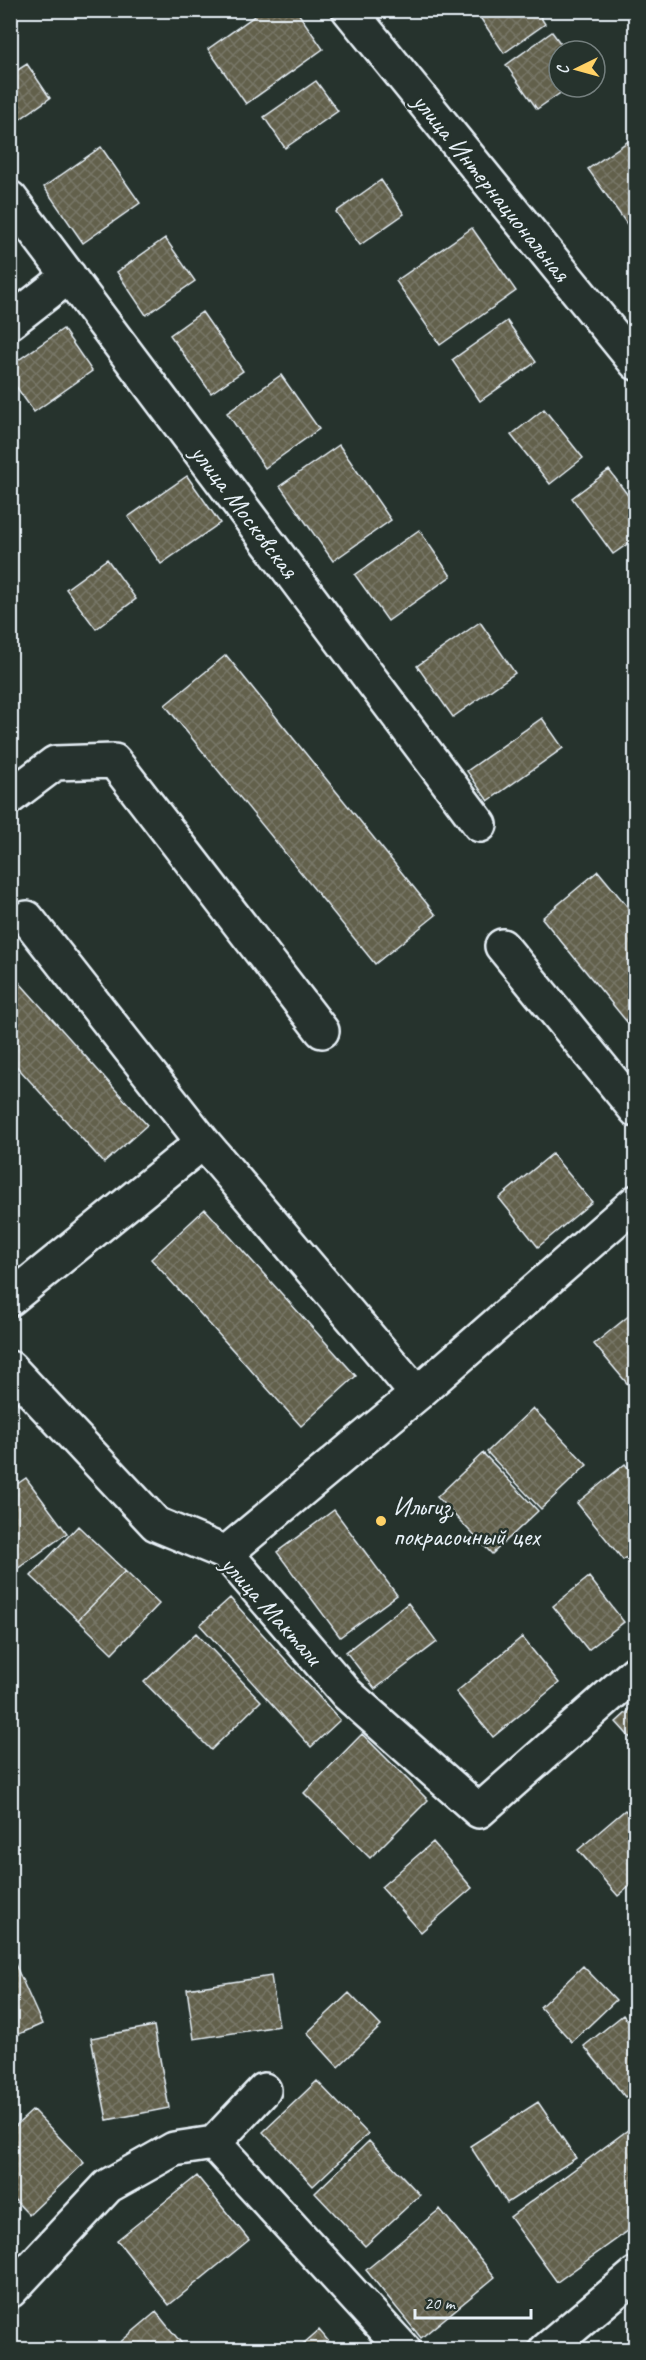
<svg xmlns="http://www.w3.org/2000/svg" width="646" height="2360" font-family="Caveat,sans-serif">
<defs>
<pattern id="building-cross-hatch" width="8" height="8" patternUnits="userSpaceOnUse" patternTransform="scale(1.5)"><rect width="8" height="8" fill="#62604c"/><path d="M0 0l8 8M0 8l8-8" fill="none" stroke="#787767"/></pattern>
</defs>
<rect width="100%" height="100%" fill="#26332d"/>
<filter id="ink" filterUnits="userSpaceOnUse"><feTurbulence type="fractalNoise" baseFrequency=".0167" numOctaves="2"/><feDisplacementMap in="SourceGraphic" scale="12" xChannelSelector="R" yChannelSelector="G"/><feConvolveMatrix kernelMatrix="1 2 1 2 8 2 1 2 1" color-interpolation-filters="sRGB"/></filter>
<g filter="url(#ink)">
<path fill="url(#building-cross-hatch)" stroke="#e8f1f8" stroke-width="1.5" d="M263,10H296L323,49L246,104L208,49Z
M475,10H536L545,24L504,53Z
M552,32L566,51H559V87H569L537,109L506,65Z
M27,64L50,98L10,126V75Z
M316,81L338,111L285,148L264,117Z
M636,136V237L588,169Z
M101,147L140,203L83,243L44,187Z
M381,180L404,214L360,245L336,212Z
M472,228L516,291L440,345L396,281Z
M165,238L195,281L146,315L117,272Z
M202,312L243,371L211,393L170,335Z
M507,321L536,362L480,401L452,360Z
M63,329L92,371L34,412L10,378V366Z
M281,375L319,429L265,468L227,413Z
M544,409L583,458L550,484L511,435Z
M339,445L391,520L333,561L280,486Z
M609,470L636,506V538L613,554L572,498Z
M187,476L220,523L161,564L128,517Z
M419,530L451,576L388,621L355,575Z
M107,559L136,599L96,629L66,589Z
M480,622L515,673L453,717L417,666Z
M226,655L436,915L375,964L165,705Z
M542,718L563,748L488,801L467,771Z
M598,871L636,917V1033L542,918Z
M10,972L147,1125L104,1163L10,1059Z
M552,1154L592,1202L538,1247L499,1198Z
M205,1209L356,1376L301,1426L151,1259Z
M636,1310V1394L594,1344Z
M533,1408L587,1465L541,1509L487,1452Z
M483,1453L538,1511L492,1554L437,1497Z
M625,1464L636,1478V1550L623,1560L577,1503Z
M26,1478L67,1533L10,1574V1489Z
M334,1510L397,1595L340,1637L277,1552Z
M78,1526L125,1571L78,1620L31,1576Z
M125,1571L159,1604L112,1653L78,1620Z
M589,1577L624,1622L588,1650L553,1606Z
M230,1598L340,1720L311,1747L200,1625Z
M408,1603L437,1642L375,1689L346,1652Z
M196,1633L261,1701L211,1750L144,1682Z
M522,1637L559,1683L493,1737L456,1692Z
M636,1704V1744L616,1722Z
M362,1734L428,1800L370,1858L304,1793Z
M625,1810L636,1822V1881L618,1896L578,1850Z
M433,1842L472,1888L421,1932L381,1887Z
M10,1953L42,2024L10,2038Z
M583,1966L616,2000L572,2042L540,2007Z
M271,1976L279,2026L194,2039L187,1989Z
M349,1993L381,2026L338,2067L307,2033Z
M623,2015L636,2032V2089L625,2097L584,2046Z
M154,2026L169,2108L107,2120L91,2038Z
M317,2081L368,2134L313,2186L263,2132Z
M538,2102L576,2158L507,2203L470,2146Z
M33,2110L84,2163L29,2215L10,2195V2131Z
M636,2124V2225L557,2282L510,2217Z
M369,2141L420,2195L365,2246L315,2193Z
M197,2176L249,2240L169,2305L117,2240Z
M440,2209L495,2277L421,2338L366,2270Z
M156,2312L187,2350H111Z
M319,2330L336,2350H296Z"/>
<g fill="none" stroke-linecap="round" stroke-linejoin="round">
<g stroke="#e8f1f8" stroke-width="38">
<path id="minor" d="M349,10L636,363
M10,198L480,825
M10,322L69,276
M10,797L55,763L114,761L322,1031
M502,946L636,1110
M203,1142L417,1394
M10,1299L203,1142L27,918
M10,1368L156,1524L226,1553L347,1694L479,1811L636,1672
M226,1553L417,1394L636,1202
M264,2090L214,2143L404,2350
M10,2291L108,2186L174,2149L214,2143
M546,2350L636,2274"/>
</g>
<use href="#minor" stroke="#26332d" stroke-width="33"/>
</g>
</g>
<circle fill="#ffd166" stroke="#26332d" stroke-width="2" cx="381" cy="1521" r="6"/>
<g text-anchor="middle" stroke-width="5" stroke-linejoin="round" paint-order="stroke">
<g font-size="26" fill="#e8f1f8" stroke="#26332d">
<text transform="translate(492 187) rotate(51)" y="9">улица Интернациональная</text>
<text transform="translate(245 511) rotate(53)" y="9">улица Московская</text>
<text transform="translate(272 1610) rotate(48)" y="9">улица Мактали</text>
</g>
<g font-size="26" fill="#e8f1f8" stroke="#26332d" text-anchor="start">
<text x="393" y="1515">Ильгиз,<tspan x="393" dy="30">покрасочный цех</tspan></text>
</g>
</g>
<rect width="646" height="2360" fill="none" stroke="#26332d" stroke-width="36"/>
<rect x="18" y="18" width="610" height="2324" fill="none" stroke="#e8f1f8" stroke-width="2" filter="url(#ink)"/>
<g transform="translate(577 69) rotate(265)"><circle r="28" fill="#26332d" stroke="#747f7e" stroke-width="1.5"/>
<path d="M0-4.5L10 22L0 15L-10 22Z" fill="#ffd166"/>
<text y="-9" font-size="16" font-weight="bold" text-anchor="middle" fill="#e8f1f8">С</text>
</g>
<path d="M415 2309v9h116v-9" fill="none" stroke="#e8f1f8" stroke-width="3"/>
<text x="424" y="2309" font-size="18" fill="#e8f1f8" stroke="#26332d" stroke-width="4.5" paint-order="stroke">20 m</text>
</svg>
